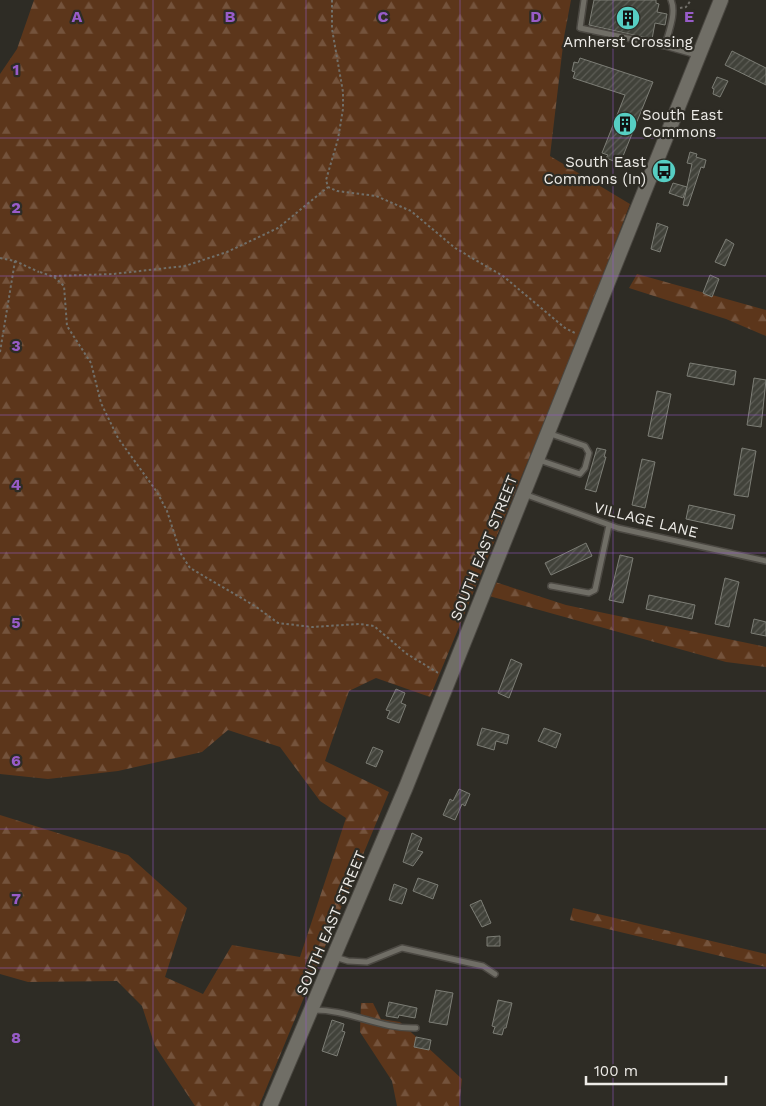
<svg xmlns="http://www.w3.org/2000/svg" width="766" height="1106" font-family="'Work Sans',sans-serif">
<defs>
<pattern id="forest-firs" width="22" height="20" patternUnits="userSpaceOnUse" patternTransform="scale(1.25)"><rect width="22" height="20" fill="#5c361b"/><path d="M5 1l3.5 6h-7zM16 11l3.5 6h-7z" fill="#74533c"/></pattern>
<pattern id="building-hatch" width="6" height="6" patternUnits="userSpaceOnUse" patternTransform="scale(1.25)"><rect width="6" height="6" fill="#41423a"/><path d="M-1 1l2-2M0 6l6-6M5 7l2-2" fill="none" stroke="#5d5d56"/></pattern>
</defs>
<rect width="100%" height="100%" fill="#2e2c25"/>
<path fill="url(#forest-firs)" d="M34,0H571L564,37L550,156L630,204L583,328L430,697L376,678L349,691L325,761L389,792L259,1106H195L155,1046L142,1006L117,981L28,982L0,974V815L128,855L187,908L165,977L203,994L232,945L300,957L346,818L320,801L280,747L228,730L202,752L118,771L48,779L0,774V74L17,49Z
M637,274L766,310V336L726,319L629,288Z
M495,582L566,605L766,647V667L726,662L489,596Z
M573,908L766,954V967L570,920Z
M361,1003H373L381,1019L400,1022L462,1079L459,1106H397L392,1081L360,1032Z"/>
<path fill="url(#building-hatch)" stroke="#7c7d75" d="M594,0H656V3L659,4L657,12L667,14L665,25L655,23L652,39L589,25Z
M732,51L766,68V85L725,65Z
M580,58L653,82L621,161L616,159V162L606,158L608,155L602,153L625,95L573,78L575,72L572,71L574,62L578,63Z
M717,77L728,81L720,97L713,94L714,89L712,88Z
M690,152L697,154L696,157L706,160L704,168L701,167L688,206L683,205L692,164L687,163Z
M673,183L687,187L683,198L669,193Z
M657,223L668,227L660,252L651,249Z
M726,239L734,244L725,266L715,262Z
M710,275L719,279L712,297L703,293Z
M690,363L736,371L734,385L687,376Z
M754,378L766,380L761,427L747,425Z
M657,391L671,394L662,439L648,436Z
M597,448L606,450L604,457H606L596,492L585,489Z
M742,448L756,451L748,497L734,495Z
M642,459L655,462L645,508L632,505Z
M689,505L735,515L732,529L686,519Z
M586,543L592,556L551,575L545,563Z
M620,555L633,558L623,603L609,600Z
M725,578L739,582L729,627L715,624Z
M649,595L695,605L692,619L646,609Z
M754,619L766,622V636L751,633Z
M511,659L522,664L509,698L498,693Z
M396,689L405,693L401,703L406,705L399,723L387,718L390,711L386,710Z
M482,728L509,735L507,744L496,741L494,750L477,745Z
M544,728L561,734L556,748L538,741Z
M373,747L383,751L376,767L366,763Z
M459,789L470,794L465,806L462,804L455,820L443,815L450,799L453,801Z
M412,833L422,838L417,850L423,852L413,866L403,862Z
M418,878L438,885L433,899L413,891Z
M394,884L407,889L402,904L389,900Z
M481,900L491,923L482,927L470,905Z
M500,936V946H487V937Z
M436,990L453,993L447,1025L429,1022Z
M498,1000L512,1003L506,1028H504L502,1035L493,1033L495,1027L492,1026Z
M389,1002L417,1008L415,1018L399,1015L398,1018L386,1016Z
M332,1020L344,1024L342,1031L345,1032L337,1056L322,1051Z
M416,1037L431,1040L429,1050L414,1047Z"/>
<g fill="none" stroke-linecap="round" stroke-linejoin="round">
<g stroke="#4b4842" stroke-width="8">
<path id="service" d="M584,0L580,28L665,46
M671,0C677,13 668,33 665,46L697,55
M539,460L580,474L585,468L589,453L585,446L548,433
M524,494L618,528L766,561
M551,586L589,593L595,590L609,525
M335,957L348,961L367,962L402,948L483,966L495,974
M312,1010C348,1009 379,1029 416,1028"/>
</g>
<g stroke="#4b4842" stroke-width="16">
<path id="secondary" d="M270,1106L406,787L721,0"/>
</g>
<path stroke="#716f69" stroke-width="2" stroke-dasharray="2.5 2.5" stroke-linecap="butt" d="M332,0V29L343,92V109L338,139L326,180L328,187L337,191L376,196L411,211L455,248L503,276L565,328L577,334
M680,8L686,7L691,0
M0,258L15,261L39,272
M40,272L54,277L64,286L67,326L91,363L101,403L118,438L157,492L167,511L181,554L190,568L255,606L278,623L312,627L359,624L374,626L407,654L440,674
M54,276L113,274L185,266L227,252L278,228L328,187
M0,352L15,261"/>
<use href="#service" stroke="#706e66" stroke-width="5"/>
<use href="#secondary" stroke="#706e66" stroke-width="14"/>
</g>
<path fill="none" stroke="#985cc9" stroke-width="1" stroke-opacity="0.55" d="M153,0V1106M306,0V1106M460,0V1106M613,0V1106M0,138H766M0,276H766M0,415H766M0,553H766M0,691H766M0,829H766M0,968H766"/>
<defs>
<g id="building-disc" transform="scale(1.25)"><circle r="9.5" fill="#56cec3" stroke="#2e2c25"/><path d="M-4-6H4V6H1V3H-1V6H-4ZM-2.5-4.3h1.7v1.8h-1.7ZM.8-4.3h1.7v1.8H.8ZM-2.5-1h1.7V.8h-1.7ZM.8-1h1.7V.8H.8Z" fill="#111"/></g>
<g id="bus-disc" transform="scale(1.25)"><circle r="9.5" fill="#56cec3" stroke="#2e2c25"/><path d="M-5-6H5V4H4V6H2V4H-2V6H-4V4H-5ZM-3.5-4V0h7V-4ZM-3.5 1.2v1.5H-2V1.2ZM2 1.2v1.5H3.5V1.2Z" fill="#111"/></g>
</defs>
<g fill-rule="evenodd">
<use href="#building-disc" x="628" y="18"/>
<use href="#building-disc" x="625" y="124"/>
<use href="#bus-disc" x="664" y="171"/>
</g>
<g text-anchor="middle" stroke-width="4.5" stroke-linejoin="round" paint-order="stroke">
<g font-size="15" fill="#eeece8" stroke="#2e2c25">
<text x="628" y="47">Amherst Crossing</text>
<text x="642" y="120" text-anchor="start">South East<tspan x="642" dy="17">Commons</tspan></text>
<text x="646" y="167" text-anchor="end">South East<tspan x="646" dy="17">Commons (In)</tspan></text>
</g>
<g font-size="15" fill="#eeece8" stroke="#2e2c25">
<text transform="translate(646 520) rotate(14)" y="5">VILLAGE LANE</text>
<text transform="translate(484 548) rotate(-68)" y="5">SOUTH EAST STREET</text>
<text transform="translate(331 923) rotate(-67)" y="5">SOUTH EAST STREET</text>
</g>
</g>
<g font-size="16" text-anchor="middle" font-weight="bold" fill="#985cc9" stroke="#2e2c25" stroke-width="4.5" stroke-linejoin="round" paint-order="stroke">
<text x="77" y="22">A</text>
<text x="230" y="22">B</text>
<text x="383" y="22">C</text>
<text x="536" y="22">D</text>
<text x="689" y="22">E</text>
<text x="16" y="75">1</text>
<text x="16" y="213">2</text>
<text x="16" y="351">3</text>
<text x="16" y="490">4</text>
<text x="16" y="628">5</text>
<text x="16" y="766">6</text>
<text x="16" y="904">7</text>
<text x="16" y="1043">8</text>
</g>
<path d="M586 1076v8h140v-8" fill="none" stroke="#eeece8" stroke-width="2.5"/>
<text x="594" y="1076" font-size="15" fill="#eeece8" stroke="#2e2c25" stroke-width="4" paint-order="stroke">100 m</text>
</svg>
